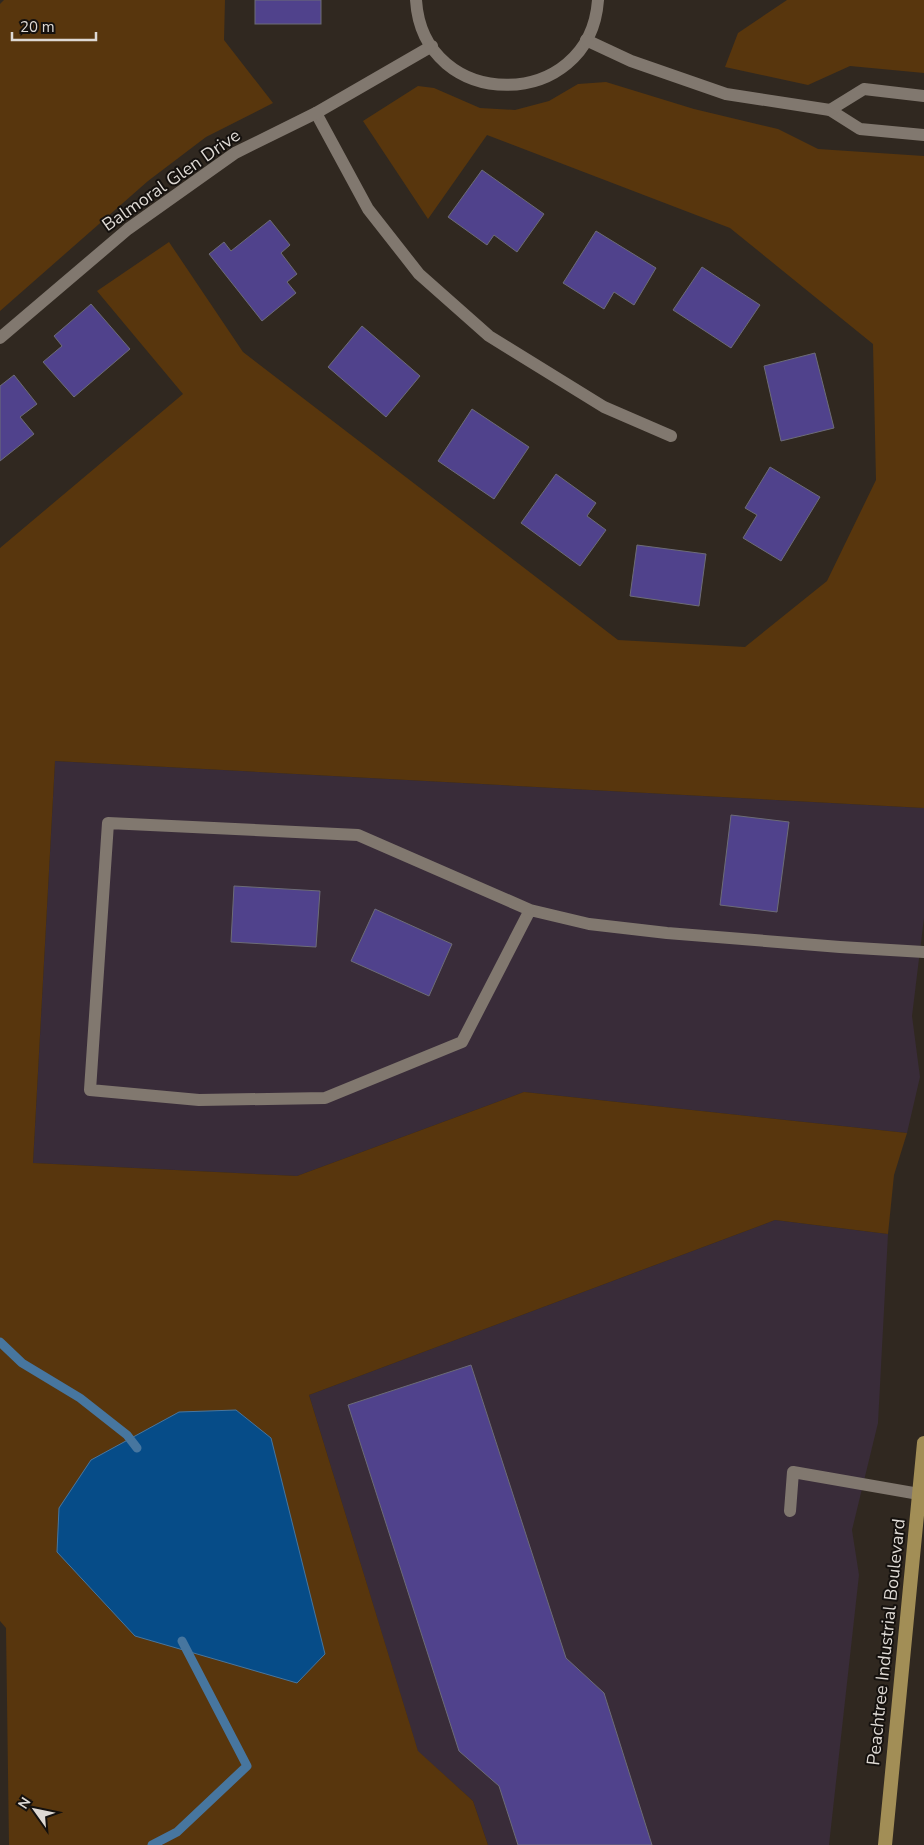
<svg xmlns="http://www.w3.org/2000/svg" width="924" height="1845" viewBox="0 0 924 1845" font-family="'Nunito Sans',sans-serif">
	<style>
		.commercial { fill: #392c39 }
		.green { fill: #58360d; fill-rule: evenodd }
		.water { fill: #064c88; stroke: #47769f }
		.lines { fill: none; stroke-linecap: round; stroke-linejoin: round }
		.stream { stroke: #47769f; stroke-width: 9 }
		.building { fill: #50428c; stroke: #6d6c77 }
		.service { stroke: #81786f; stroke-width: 12 }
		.minor { stroke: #81786f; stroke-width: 12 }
		.trunk { stroke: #a28e56; stroke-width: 14 }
		.labels { text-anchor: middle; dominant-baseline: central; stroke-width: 4; stroke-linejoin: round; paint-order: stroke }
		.street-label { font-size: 18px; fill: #ded9d4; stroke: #15110e }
	</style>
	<rect width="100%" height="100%" fill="#302820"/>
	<g class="commercial">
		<polygon points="55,761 924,808 924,918 912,1016 920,1077 907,1133 524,1092 297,1176 33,1163"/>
		<polygon points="775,1220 888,1234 878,1423 852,1530 859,1575 829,1845 488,1845 473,1801 418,1752 309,1395"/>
	</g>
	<g class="green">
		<polygon points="4,0 225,0 224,40 273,103 206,137 148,181 0,311 0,4"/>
		<polygon points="787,0 924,0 924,73 850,66 808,85 725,67 738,33"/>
		<path d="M606 82 694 109 778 129 818 149 924 156V808L55 761 33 1163 297 1176 524 1092 907 1133 894 1175 888 1234 775 1220 309 1395 418 1751 473 1801 488 1845H9L6 1628 0 1621V548L183 394 97 291 169 242 243 352 618 640 745 647 827 581 876 480 873 344 730 228 487 135 428 219 363 121 418 86 434 88 480 108 515 110 549 101 578 84ZM236 1410 271 1438 325 1654Z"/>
	</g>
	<polygon class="water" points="236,1410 271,1438 325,1654 297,1683 135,1636 57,1552 59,1508 91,1460 179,1412"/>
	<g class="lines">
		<g class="stream">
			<polyline points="0,1342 22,1363 80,1398 127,1435 137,1448"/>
			<polyline points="152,1845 177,1832 247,1766 182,1641"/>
		</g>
	</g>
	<g class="building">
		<rect x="255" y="0" width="66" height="24"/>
		<polygon points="482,170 544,214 517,252 494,235 487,245 448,217"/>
		<polygon points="270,220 290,245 281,253 297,274 287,282 296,293 262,321 209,254 224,242 231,251"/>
		<polygon points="596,231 656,268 634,305 614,292 604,309 563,283"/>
		<polygon points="702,267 760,305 731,348 673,310"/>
		<polygon points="91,304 130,349 74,397 43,362 62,346 54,336"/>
		<polygon points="362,326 420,376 386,417 328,367"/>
		<polygon points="815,353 834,428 781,441 764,366"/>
		<polygon points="14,375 37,404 20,417 34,434 0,461 0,386"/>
		<polygon points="472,409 529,447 494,499 438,461"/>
		<polygon points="770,467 820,497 781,561 743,538 757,515 745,508"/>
		<polygon points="556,474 596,503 587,516 606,530 580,566 521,523"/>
		<polygon points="637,545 706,554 699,606 630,596"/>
		<polygon points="731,815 789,822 777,912 720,905"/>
		<polygon points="234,886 320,891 316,947 231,942"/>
		<polygon points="375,909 452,944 429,996 351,961"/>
		<polygon points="471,1365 566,1658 604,1693 652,1845 518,1845 499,1786 459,1751 348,1405"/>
	</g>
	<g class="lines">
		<g class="service">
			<polyline points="530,910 462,1042 325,1098 199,1100 90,1090 108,823 358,835 530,910 589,924 667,933 840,947 924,952"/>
			<polyline points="790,1511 793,1472 919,1494"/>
		</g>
		<g class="minor">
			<path d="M416 0C423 113 590 113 598 0"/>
			<polyline points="586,40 631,61 726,94 830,110 860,129 924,135"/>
			<polyline points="830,110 864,89 924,96"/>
			<polyline points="316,113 368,209 419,274 489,336 604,407 671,436"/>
			<polyline points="0,338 128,229 235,153 316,113 432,46"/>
		</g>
		<polyline class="trunk" points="885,1845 924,1443"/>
	</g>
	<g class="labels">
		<g class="street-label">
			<text transform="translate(171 180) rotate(-35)">Balmoral Glen Drive</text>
			<text transform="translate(886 1642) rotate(-84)">Peachtree Industrial Boulevard</text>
		</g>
	</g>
	<g transform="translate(35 1810) rotate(303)" stroke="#15110e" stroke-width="4" paint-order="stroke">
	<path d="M0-4L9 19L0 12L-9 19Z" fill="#ded9d4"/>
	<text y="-8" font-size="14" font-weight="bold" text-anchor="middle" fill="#ded9d4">N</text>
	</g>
	<path d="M12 32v8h84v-8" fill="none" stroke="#ded9d4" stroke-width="2.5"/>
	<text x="20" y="32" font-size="15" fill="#ded9d4" stroke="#15110e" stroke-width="4" paint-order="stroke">20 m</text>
</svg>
